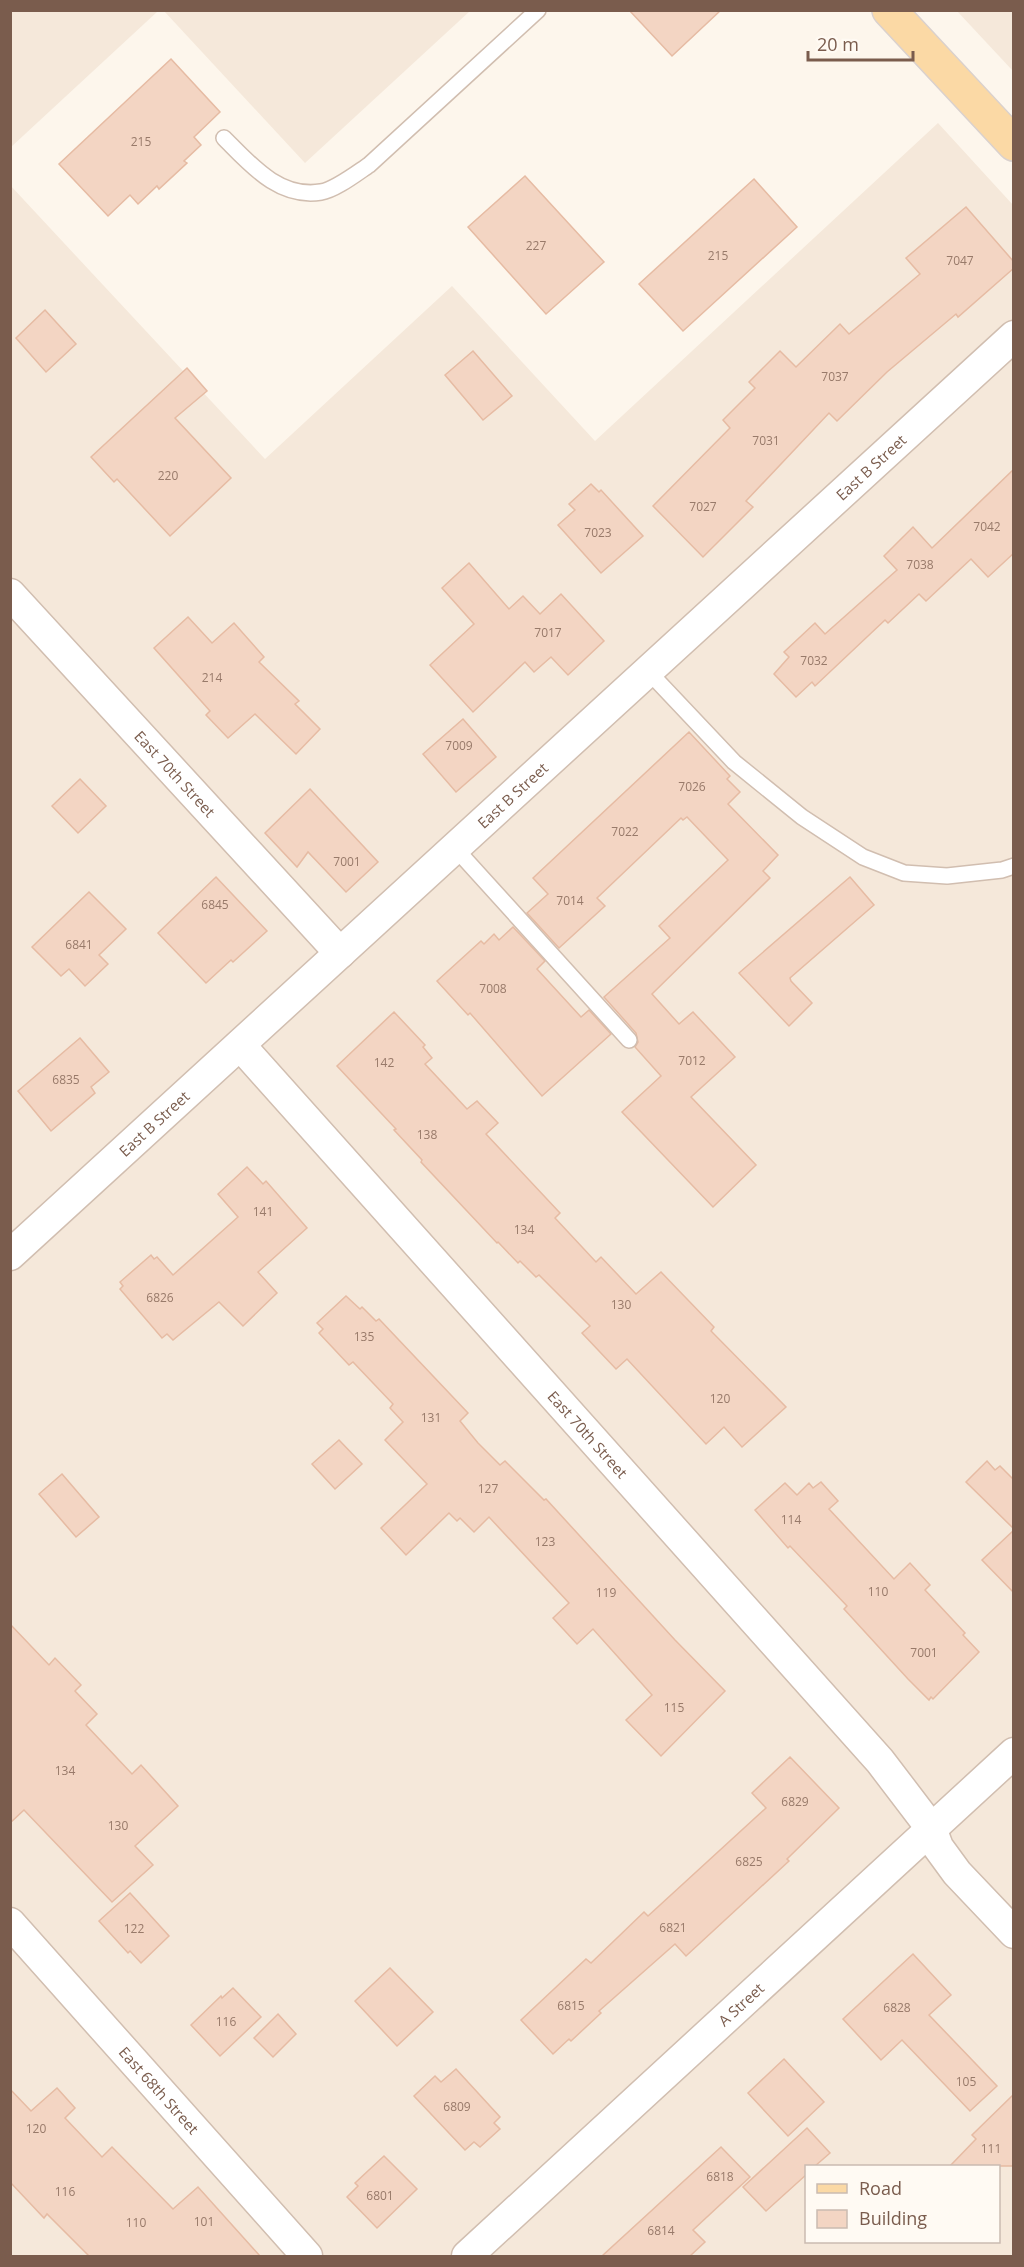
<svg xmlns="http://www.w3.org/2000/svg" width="1024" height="2267" viewBox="0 0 1024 2267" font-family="'Open Sans',sans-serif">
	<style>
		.residential { fill: #f5e8da; fill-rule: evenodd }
		.building { fill: #f3d5c3; stroke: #e6bba3; stroke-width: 1.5 }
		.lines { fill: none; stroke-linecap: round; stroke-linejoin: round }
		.service-casing { stroke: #d1beb0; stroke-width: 18 }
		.minor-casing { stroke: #d1beb0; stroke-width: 33 }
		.primary-casing { stroke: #dad1cd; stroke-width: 36 }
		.service { stroke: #fff; stroke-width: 15 }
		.minor { stroke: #fff; stroke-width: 30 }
		.primary { stroke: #fbd9a5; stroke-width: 33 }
		.labels { text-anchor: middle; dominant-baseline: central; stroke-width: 4.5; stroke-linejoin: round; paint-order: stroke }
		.number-label { font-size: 12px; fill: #987a6a }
		.street-label { font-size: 15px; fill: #7a5c4d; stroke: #fffaf3 }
	</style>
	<rect width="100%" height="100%" fill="#fdf6ec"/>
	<g class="residential">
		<polygon points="11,10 158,10 158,11 11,147"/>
		<polygon points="164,11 470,11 305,163"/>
		<polygon points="957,11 1013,11 1013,71"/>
		<path d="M938 123 1013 205V2256H11L10 185 265 459 452 286 595 441ZM806 2166H998V2242H806Z"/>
	</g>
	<g class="building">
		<polygon points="629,10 721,10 672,56"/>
		<polygon points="171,59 220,112 194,137 201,145 184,161 187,163 159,189 157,186 138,204 130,195 108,216 59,164"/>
		<polygon points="525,176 604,262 546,314 468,227"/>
		<polygon points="754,179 797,227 683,331 639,284"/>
		<polygon points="966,207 1014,262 1014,268 958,317 956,314 887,372 837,421 829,413 746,501 753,507 703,557 653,506 730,428 723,420 755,388 749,382 780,351 796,367 840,324 849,334 920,274 906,258"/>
		<polygon points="45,310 76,344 46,372 16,338"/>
		<polygon points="473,351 512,396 483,420 445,375"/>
		<polygon points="187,368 207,391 175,418 231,478 170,536 117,479 114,482 91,457"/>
		<polygon points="1014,469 1014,553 988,577 971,559 926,601 919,594 888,623 885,620 815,686 812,682 796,697 774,674 789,657 784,652 815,623 825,634 897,570 884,556 913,527 932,548"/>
		<polygon points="591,484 599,492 601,490 643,536 601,573 558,525 575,510 569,504"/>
		<polygon points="469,563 509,609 523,596 540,614 561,594 604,641 568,675 551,657 534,672 525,662 473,712 430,665 474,624 442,588"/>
		<polygon points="188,617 212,643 234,623 264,657 259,662 299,701 295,704 320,729 296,754 255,714 228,738 206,715 210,711 154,648"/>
		<polygon points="463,719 496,757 456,792 423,754"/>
		<polygon points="689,732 730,776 727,779 740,792 728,804 778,855 763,871 770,878 652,994 679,1024 693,1012 735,1057 691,1097 756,1165 713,1207 622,1112 661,1076 635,1047 638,1042 636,1033 604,997 670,938 659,926 728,860 687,817 683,820 681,818 597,898 605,906 559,948 527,913 548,894 533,878"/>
		<polygon points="80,779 106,806 78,833 52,806"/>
		<polygon points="310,789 378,862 346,892 308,852 297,867 265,833"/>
		<polygon points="216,877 267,931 233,962 231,960 206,983 158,933"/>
		<polygon points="850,877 874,905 790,978 791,981 812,1003 789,1026 739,973"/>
		<polygon points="89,892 126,929 99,955 108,964 85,986 69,969 61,976 32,947"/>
		<polygon points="513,927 545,961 537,969 581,1017 589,1010 611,1034 542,1096 470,1013 468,1015 437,981 481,941 484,944 494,934 499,940"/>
		<polygon points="394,1012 425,1045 423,1047 432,1058 425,1064 467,1109 477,1101 498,1123 486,1134 560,1213 555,1218 596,1262 601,1257 636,1294 661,1272 714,1327 711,1331 786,1407 742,1447 724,1427 706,1444 627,1359 616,1369 582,1333 590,1326 539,1275 536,1277 520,1261 518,1263 498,1242 497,1243 421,1162 422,1160 394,1130 396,1129 337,1066"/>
		<polygon points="80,1038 109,1072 91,1087 95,1093 51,1131 18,1091"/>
		<polygon points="247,1167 263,1184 266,1181 307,1228 258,1272 277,1293 243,1326 219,1302 173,1340 167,1334 162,1338 120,1289 123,1286 120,1282 151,1255 154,1259 157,1257 173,1275 238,1217 218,1194"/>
		<polygon points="346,1296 360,1309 362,1307 376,1321 379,1319 468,1413 460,1421 478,1443 500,1465 505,1461 544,1500 546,1499 675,1640 725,1691 661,1756 626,1720 652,1695 593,1629 577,1644 553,1618 569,1603 489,1517 474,1532 460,1518 457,1521 449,1513 406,1555 381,1528 427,1484 385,1440 403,1422 390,1408 393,1404 353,1362 349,1365 319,1333 323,1329 317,1323"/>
		<polygon points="339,1440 362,1464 335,1489 312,1464"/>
		<polygon points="987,1461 995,1470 1000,1466 1014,1480 1014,1529 966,1482"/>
		<polygon points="62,1474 99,1517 76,1537 39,1494"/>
		<polygon points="821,1482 838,1501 829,1509 894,1579 910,1563 930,1585 925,1590 965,1633 963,1635 979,1652 933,1699 931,1697 929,1700 908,1679 844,1609 847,1606 790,1546 788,1548 755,1510 785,1483 797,1495 809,1483 813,1488"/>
		<polygon points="1014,1530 1014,1593 982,1560"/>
		<polygon points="10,1624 49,1665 55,1658 81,1685 75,1691 97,1714 86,1725 132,1774 141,1765 178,1806 135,1846 153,1865 112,1902 24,1810 10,1823"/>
		<polygon points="790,1757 839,1808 787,1859 789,1861 686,1956 675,1944 599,2011 601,2013 571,2041 569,2039 553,2054 521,2020 586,1959 591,1963 644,1912 648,1916 766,1808 752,1793"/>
		<polygon points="130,1893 169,1936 141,1963 130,1951 128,1953 99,1921"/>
		<polygon points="913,1954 951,1995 929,2015 997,2086 970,2111 902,2040 881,2060 843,2019"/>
		<polygon points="390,1968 433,2012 397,2046 355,2001"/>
		<polygon points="233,1988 261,2017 220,2056 191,2025 221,1996 222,1998"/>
		<polygon points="278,2014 296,2034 273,2057 254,2038"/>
		<polygon points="784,2059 824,2102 788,2136 748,2093"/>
		<polygon points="456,2069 500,2117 494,2123 500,2129 480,2147 474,2142 465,2150 414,2096 435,2076 441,2082"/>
		<polygon points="57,2088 75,2108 65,2118 102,2157 112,2147 173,2209 198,2187 260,2256 89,2256 47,2214 44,2218 10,2182 10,2089 31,2111"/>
		<polygon points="1014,2094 1014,2166 950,2166 976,2139 972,2135"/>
		<polygon points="807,2128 830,2153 815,2166 807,2166 807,2174 766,2211 743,2187"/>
		<polygon points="721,2147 750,2177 693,2230 705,2242 690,2256 602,2256"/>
		<polygon points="384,2156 417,2189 377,2228 347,2197 358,2186 355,2183"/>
	</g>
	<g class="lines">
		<g class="service-casing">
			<g id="service">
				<path d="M224 138C250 164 279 199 321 192 335 190 357 173 369 165L538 10"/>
				<polyline points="648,671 734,762 802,817 863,857 904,873 947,876 1002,870 1014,866"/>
				<polyline points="455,848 629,1040"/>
			</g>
		</g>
		<g class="minor-casing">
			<g id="minor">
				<path id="s1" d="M10 594 340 953"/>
				<path id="s2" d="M240 1045 880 1761 931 1828 938 1847 957 1873 1014 1933"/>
				<path id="s3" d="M10 1255 1014 336"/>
				<path id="s4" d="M10 1923 307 2256"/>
				<path id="s5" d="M467 2256 1014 1753"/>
			</g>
		</g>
		<g class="primary-casing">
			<polyline id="primary" points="889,10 1014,144"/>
		</g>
		<use href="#service" class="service"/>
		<use href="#minor" class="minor"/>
		<use href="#primary" class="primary"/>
	</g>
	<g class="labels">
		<g class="number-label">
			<text x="141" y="141">215</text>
			<text x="536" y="245">227</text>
			<text x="718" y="255">215</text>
			<text x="960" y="260">7047</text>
			<text x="835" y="376">7037</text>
			<text x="766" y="440">7031</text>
			<text x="168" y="475">220</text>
			<text x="703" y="506">7027</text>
			<text x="987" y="526">7042</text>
			<text x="598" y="532">7023</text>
			<text x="920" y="564">7038</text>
			<text x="548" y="632">7017</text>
			<text x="814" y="660">7032</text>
			<text x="212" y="677">214</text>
			<text x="459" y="745">7009</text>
			<text x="692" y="786">7026</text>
			<text x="625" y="831">7022</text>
			<text x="347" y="861">7001</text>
			<text x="570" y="900">7014</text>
			<text x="215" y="904">6845</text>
			<text x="79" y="944">6841</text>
			<text x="493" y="988">7008</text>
			<text x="692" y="1060">7012</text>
			<text x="384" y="1062">142</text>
			<text x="66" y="1079">6835</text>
			<text x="427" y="1134">138</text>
			<text x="263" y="1211">141</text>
			<text x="524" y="1229">134</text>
			<text x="160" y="1297">6826</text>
			<text x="621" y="1304">130</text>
			<text x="364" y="1336">135</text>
			<text x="720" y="1398">120</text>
			<text x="431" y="1417">131</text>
			<text x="488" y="1488">127</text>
			<text x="791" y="1519">114</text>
			<text x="545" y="1541">123</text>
			<text x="878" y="1591">110</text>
			<text x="606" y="1592">119</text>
			<text x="924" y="1652">7001</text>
			<text x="674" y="1707">115</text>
			<text x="65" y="1770">134</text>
			<text x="795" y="1801">6829</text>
			<text x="118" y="1825">130</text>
			<text x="749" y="1861">6825</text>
			<text x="673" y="1927">6821</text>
			<text x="134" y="1928">122</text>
			<text x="571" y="2005">6815</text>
			<text x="897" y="2007">6828</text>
			<text x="226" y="2021">116</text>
			<text x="966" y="2081">105</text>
			<text x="457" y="2106">6809</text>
			<text x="36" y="2128">120</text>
			<text x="991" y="2148">111</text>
			<text x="720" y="2176">6818</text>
			<text x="65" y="2191">116</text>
			<text x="380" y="2195">6801</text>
			<text x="204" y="2221">101</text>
			<text x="136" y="2222">110</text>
			<text x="661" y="2230">6814</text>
		</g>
		<g class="street-label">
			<text stroke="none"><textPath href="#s3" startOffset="1167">East B Street</textPath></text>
			<text stroke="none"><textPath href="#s1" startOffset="244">East 70th Street</textPath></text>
			<text stroke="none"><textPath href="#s3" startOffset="681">East B Street</textPath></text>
			<text stroke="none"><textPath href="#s3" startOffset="195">East B Street</textPath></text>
			<text stroke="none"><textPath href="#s2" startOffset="522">East 70th Street</textPath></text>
			<text stroke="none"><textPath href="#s5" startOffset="372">A Street</textPath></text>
			<text stroke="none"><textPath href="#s4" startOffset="224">East 68th Street</textPath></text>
		</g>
	</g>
	<rect width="1024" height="2267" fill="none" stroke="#7a5c4d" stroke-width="24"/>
	<rect x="805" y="2165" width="195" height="78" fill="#fffaf3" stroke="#cabbb1" stroke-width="1.5"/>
	<rect x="817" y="2184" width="30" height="9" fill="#fbd9a5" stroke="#cabbb1" stroke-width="1.5"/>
	<text x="859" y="2195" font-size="18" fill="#7a5c4d">Road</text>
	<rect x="817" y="2210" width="30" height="18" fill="#f3d5c3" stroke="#cabbb1" stroke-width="1.5"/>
	<text x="859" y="2225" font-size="18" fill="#7a5c4d">Building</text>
	<path d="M808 51v9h105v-9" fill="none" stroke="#7a5c4d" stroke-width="3"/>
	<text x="817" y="51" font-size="18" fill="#7a5c4d" stroke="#fffaf3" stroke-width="4.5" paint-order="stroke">20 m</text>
</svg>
